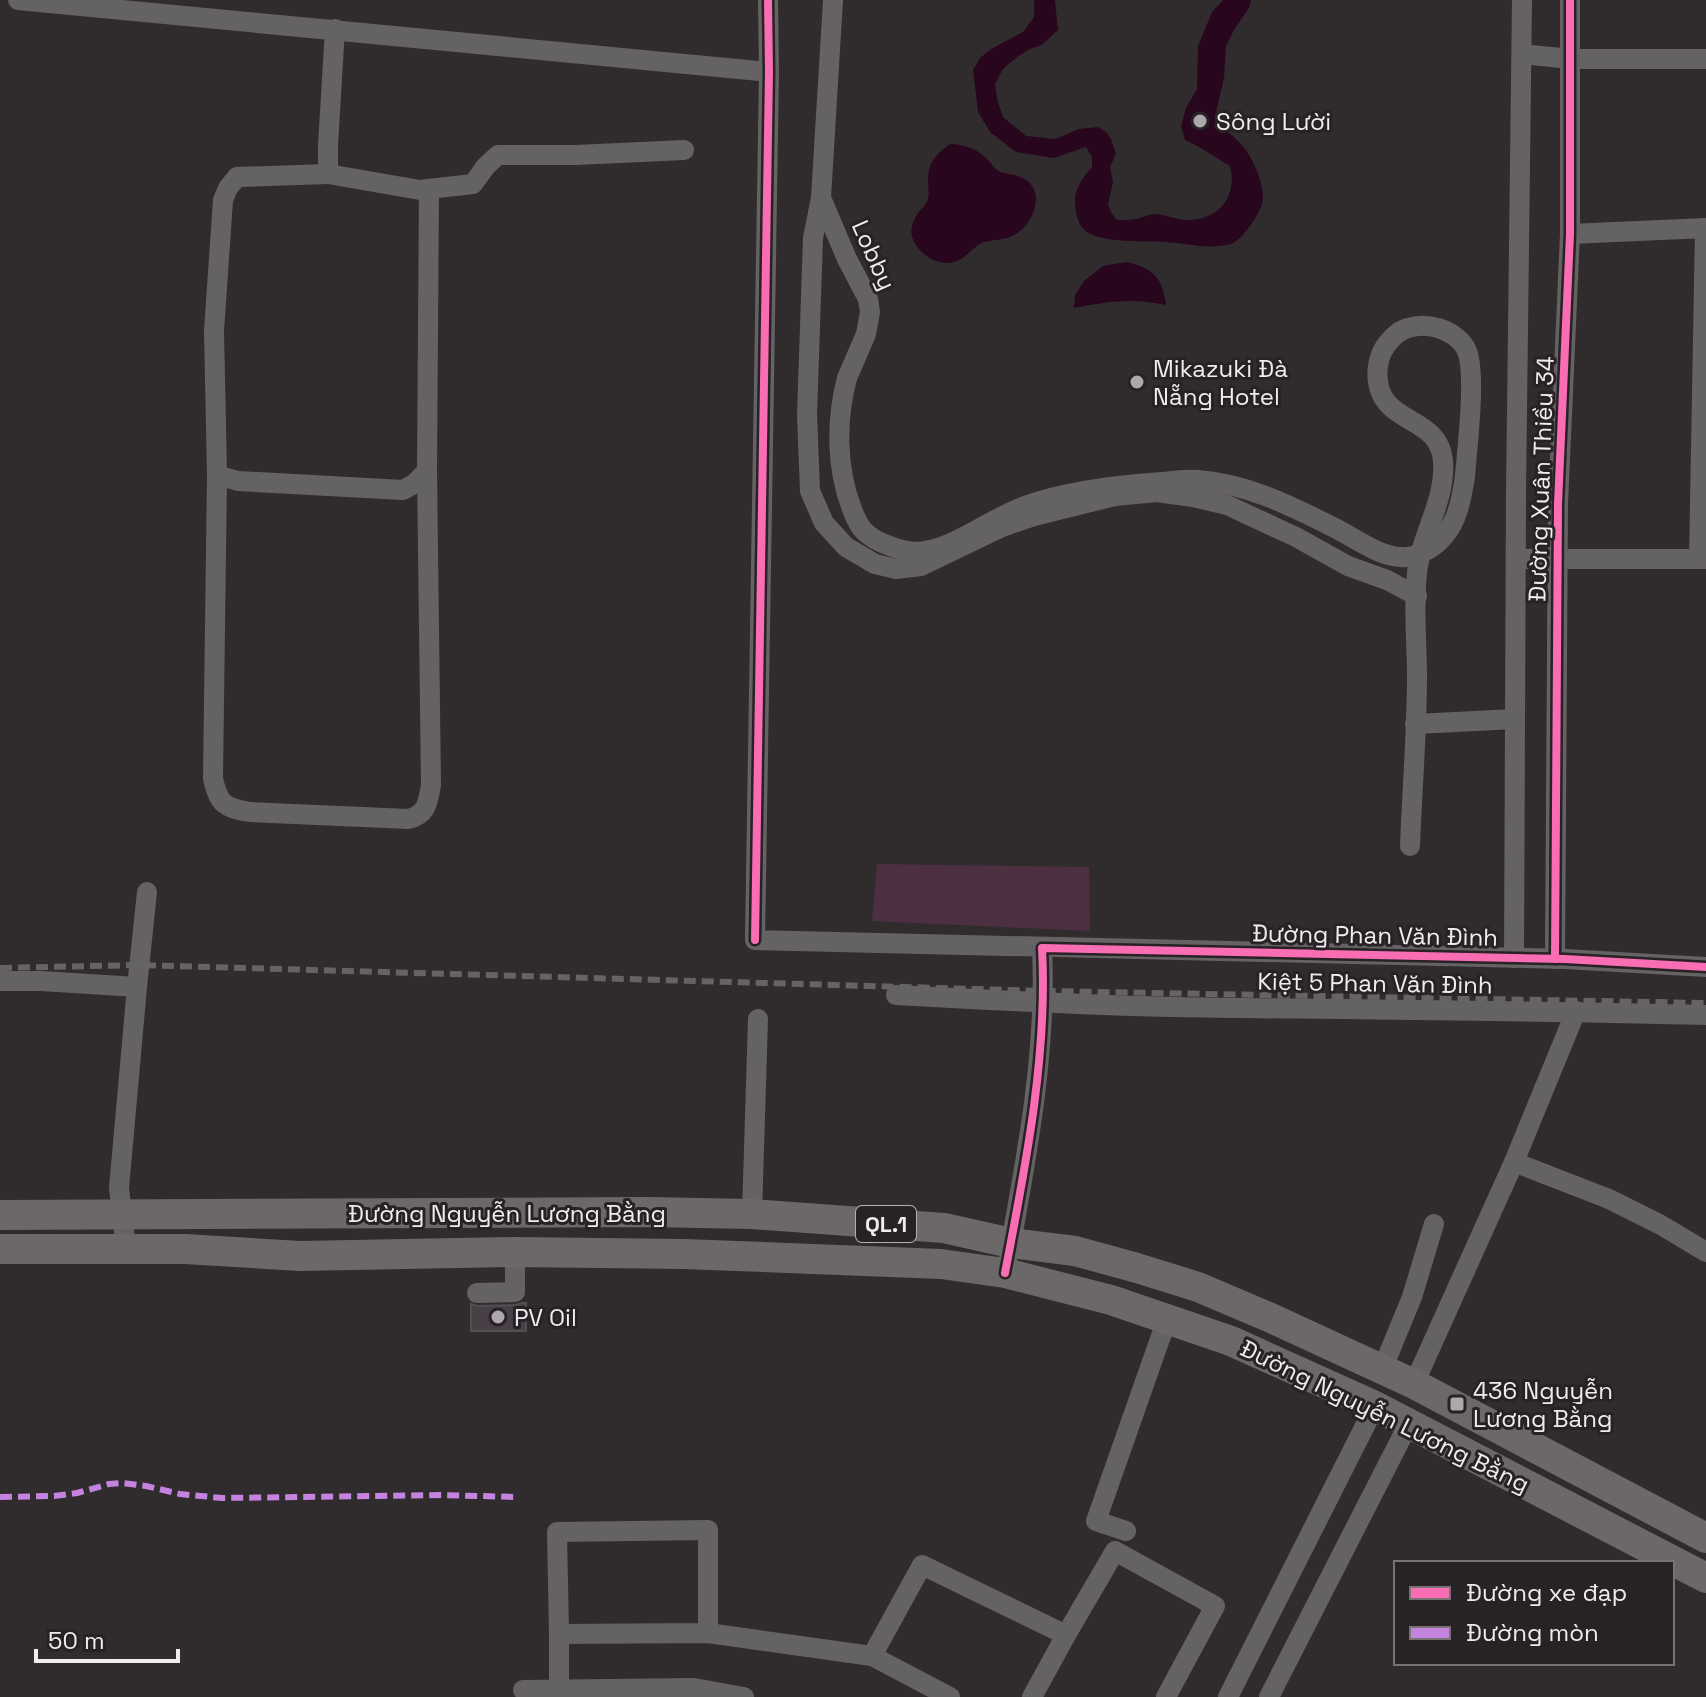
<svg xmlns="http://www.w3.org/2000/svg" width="1706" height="1697" viewBox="0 0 1706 1697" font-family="'Space Grotesk',sans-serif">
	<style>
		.green { fill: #4d2f42 }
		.water { fill: #28061e }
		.building { fill: #493f46; stroke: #524f51; stroke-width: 2 }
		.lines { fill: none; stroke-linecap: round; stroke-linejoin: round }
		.minor { stroke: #656264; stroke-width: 20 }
		.highway { stroke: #6c686a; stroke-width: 30 }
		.rail { stroke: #656364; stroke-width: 6; stroke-dasharray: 12 6; stroke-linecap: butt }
		.minor-bridge { stroke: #656264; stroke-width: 20 }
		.quiet { stroke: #c483df; stroke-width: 6; stroke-dasharray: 12 6; stroke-linecap: butt }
		.cycleway-casing { stroke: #282125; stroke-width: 13 }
		.cycleway { stroke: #f96db3; stroke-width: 8 }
		.poi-dot { fill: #ada8ab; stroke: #282125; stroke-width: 3 }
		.labels { text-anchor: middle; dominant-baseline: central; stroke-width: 6; stroke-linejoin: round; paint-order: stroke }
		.shield { fill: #282125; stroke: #b4aeb2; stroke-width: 2 }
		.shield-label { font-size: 22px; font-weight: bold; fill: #f0ebee }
		.poi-label { font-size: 24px; fill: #f0ebee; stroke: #282125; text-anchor: start }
		.street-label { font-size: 24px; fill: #f0ebee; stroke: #282125 }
	</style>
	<rect width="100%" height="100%" fill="#302c2e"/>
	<polygon class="green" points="877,864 1089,867 1090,931 872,921"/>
	<g class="water">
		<path d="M1034 0H1055L1058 30 1042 45 1030 49 1017 57 1003 69 995 84 998 103 1003 117 1026 136 1036 137 1055 139 1079 129 1098 127 1106 132 1111 139 1116 154 1110 167 1113 182 1108 204 1111 212 1117 220C1123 220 1130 220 1136 219 1142 218 1148 214 1155 214 1165 214 1175 220 1186 220 1218 221 1238 197 1230 166L1199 147 1185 140 1181 126 1186 108 1197 89 1198 46 1212 12 1223 0H1251L1249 8 1234 30 1226 46 1224 78 1215 117C1221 129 1231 133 1240 143 1252 155 1263 181 1263 198 1263 210 1244 238 1233 243 1212 251 1187 243 1166 242 1147 241 1103 243 1087 232 1080 227 1077 219 1076 211 1072 193 1080 180 1092 167V157L1086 147 1054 158 1016 152 990 132 978 112 973 70 980 58 991 49 1023 32 1034 17Z"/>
		<path d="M950 144C964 144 978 149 988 160 992 164 994 169 1001 172 1006 174 1013 174 1018 176 1049 186 1035 226 1012 236 1002 241 991 239 982 243 973 247 967 257 957 261 942 267 924 258 916 245 908 233 911 223 919 212 922 208 925 206 927 202 930 194 928 186 928 178 928 163 938 152 950 144Z"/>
		<path d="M1126 262C1152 267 1163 278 1166 305 1129 298 1111 301 1074 308L1075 295 1084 281 1103 266Z"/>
	</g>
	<polygon class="building" points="522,1303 526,1303 526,1331 471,1331 471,1304 477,1306 515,1305"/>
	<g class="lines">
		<g class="minor">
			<polyline points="18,0 769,72"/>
			<polyline points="768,0 769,72 755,940 1565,959 1706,967"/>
			<polyline points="833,0 821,198 813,238 807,415 810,491 824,523 846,547 875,564 896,569 921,566 1002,527 1034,516 1115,496 1157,492 1193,497 1227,505 1296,537 1348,566 1387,580 1417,596"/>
			<polyline points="335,29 328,145 328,174 420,190 473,184 486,166 498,155 576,155 684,150"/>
			<polyline points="1522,54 1571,59 1706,59"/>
			<polyline points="328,174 237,177 228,188 223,200 214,331 217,475 238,481 403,490 414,484 427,471 429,189"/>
			<polyline points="821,198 847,259 868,299 870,312 866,334 847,378"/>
			<polyline points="1570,234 1706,228"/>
			<path d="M217 475 213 778C218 804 225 808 250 812L408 819C427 815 428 802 431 785L427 471"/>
			<polyline points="1516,559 1706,559"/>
			<polyline points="1699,559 1705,228"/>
			<polyline points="1415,724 1515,719"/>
			<path d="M1410 846C1412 790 1417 733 1417 676 1417 642 1413 607 1417 573 1421 534 1446 501 1443 461 1440 418 1388 424 1379 387 1376 375 1377 364 1382 352 1387 342 1397 331 1408 328 1418 325 1428 325 1438 328 1449 331 1461 339 1466 349 1477 370 1467 449 1465 476"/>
			<polyline points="1514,958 1516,493 1522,0"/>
			<polyline points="1555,959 1558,504 1570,234 1570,0"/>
			<polyline points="0,981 41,981 137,987 119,1188 126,1249"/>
			<polyline points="137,987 147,892"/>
			<path d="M896 995C988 1000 1081 1005 1174 1007 1351 1010 1529 1010 1706 1015"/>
			<polyline points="1514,1162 1609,1199 1661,1225 1706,1252"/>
			<polyline points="752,1214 758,1019"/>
			<path d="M1009 1254C1027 1155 1047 1049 1042 948"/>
			<polyline points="477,1293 515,1292 515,1252"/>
			<polyline points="1382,1370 1412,1297 1434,1224"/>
			<polyline points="1414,1384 1514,1162 1576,1011"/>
			<polyline points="1126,1531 1096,1521 1167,1319"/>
			<polyline points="708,1633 559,1634 557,1532 708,1530 708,1633 872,1656 950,1697"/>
			<polyline points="559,1634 559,1690"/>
			<polyline points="872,1656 922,1565 1066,1635 1115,1551 1215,1606 1166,1697"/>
			<polyline points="523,1690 694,1688 744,1697"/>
			<polyline points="1032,1697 1066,1635"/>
			<polyline points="1228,1697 1375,1406"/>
			<polyline points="1269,1697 1409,1423"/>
		</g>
		<g class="highway">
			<polyline points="0,1215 647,1212 752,1214 944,1228 1011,1243 1075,1251 1137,1268 1198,1287 1271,1318 1414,1384 1706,1538"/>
			<polyline points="0,1249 185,1249 300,1256 515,1252 684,1254 941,1264 1005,1273 1111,1300 1231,1341 1375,1406 1706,1578"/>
		</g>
		<polyline class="rail" points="0,968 139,965 1044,991 1706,1003"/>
		<path class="minor-bridge" d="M847 378C836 420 836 468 852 509 855 517 858 525 864 531 870 537 881 543 890 546 900 550 914 553 925 551 958 546 993 517 1025 506 1066 491 1118 485 1162 482 1174 481 1187 479 1198 480 1248 484 1291 506 1335 528 1353 537 1380 557 1401 557 1412 558 1419 554 1429 549 1455 533 1461 505 1465 476"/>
		<polyline class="quiet" points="0,1497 54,1496 77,1493 109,1484 123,1483 146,1486 180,1494 222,1498 442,1495 516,1497"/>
		<g class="cycleway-casing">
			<g id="cycleway">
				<polyline points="755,940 769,72 768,0"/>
				<polyline points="1555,959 1558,504 1570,234 1570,0"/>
				<path d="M1005 1273C1025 1169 1048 1055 1042 948L1565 959 1706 967"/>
			</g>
		</g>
		<use href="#cycleway" class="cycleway"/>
	</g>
	<g class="poi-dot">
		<circle cx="1200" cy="121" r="8"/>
		<circle cx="1137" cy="382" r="8"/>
		<circle cx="498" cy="1317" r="8"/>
		<rect x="1449" y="1396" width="16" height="16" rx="4"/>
	</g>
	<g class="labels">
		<rect class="shield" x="856" y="1206" width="60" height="36" rx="6"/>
		<g class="shield-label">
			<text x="886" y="1224">QL.1</text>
		</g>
		<g class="poi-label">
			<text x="1216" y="121">Sông Lười</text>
			<text x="1153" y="368">Mikazuki Đà<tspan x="1153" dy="28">Nẵng Hotel</tspan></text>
			<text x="514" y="1317">PV Oil</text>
			<text x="1473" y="1390">436 Nguyễn<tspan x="1473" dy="28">Lương Bằng</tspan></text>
		</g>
		<g class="street-label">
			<text transform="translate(874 255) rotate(66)">Lobby</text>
			<text transform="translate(1541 479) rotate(-88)">Đường Xuân Thiều 34</text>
			<text transform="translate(1375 935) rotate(1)">Đường Phan Văn Đình</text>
			<text transform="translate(1375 983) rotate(1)">Kiệt 5 Phan Văn Đình</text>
			<text x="507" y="1213">Đường Nguyễn Lương Bằng</text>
			<text transform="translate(1385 1416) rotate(26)">Đường Nguyễn Lương Bằng</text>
		</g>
	</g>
	<rect x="1394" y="1561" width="280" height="104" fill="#282125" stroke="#787275" stroke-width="2"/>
	<rect x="1410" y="1587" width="40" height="12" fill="#f96db3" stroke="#787275" stroke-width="2"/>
	<text x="1466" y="1601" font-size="24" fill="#f0ebee">Đường xe đạp</text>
	<rect x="1410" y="1627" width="40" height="12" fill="#c483df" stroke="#787275" stroke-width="2"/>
	<text x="1466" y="1641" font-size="24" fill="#f0ebee">Đường mòn</text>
	<path d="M36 1649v12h142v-12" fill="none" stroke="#f0ebee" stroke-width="4"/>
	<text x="48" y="1649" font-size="24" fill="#f0ebee" stroke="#282125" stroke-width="6" paint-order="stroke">50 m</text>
</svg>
